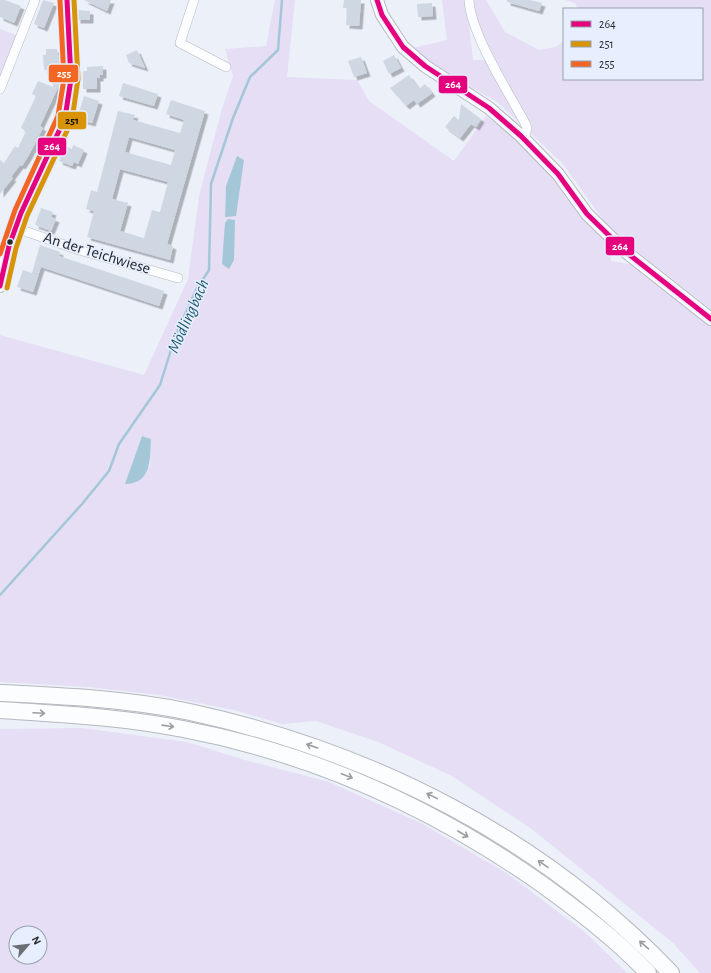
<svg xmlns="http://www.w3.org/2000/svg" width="711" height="973" viewBox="0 0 711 973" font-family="'Alegreya Sans',sans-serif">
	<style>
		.green { fill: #e5def5; fill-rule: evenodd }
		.water { fill: #a4c7d8 }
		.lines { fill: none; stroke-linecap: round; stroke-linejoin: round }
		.stream { stroke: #a4c7d8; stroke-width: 2.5 }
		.building { fill: #cfd8e2; fill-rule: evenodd; filter: url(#shadow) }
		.street-casing { stroke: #b5b8bf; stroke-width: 10 }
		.secondary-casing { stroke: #b5b8bf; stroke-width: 14 }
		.highway-casing { stroke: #b5b8bf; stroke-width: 18 }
		.street { stroke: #fcfdfe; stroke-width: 9 }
		.secondary { stroke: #fcfdfe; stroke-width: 12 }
		.highway { stroke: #fcfdfe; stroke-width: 16 }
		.bus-1-casing { stroke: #e7eefe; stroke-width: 8 }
		.bus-2-casing { stroke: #e7eefe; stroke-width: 8 }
		.bus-3-casing { stroke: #e7eefe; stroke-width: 8 }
		.bus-1 { stroke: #e5007d; stroke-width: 5 }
		.bus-2 { stroke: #d89307; stroke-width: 5 }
		.bus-3 { stroke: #f26522; stroke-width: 5 }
		.oneway { stroke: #9c9da0 }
		.bus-dot { fill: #26282e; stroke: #e7eefe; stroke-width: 1.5 }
		.labels { text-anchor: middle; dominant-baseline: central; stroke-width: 3; stroke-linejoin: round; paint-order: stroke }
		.street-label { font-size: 16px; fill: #26282e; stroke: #e7eefe }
		.water-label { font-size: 17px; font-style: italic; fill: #1b586f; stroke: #e7eefe }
		.line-badge { stroke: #e7eefe; stroke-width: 1.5 }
		.badge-label { font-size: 11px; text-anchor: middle; font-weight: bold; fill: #fff }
		.pale-badge-label { font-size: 11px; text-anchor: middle; font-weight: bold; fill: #111 }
	</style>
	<defs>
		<filter id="shadow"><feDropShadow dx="3.5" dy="3.5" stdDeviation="0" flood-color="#0004"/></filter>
	</defs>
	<rect width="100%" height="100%" fill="#ecf0f9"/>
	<g class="green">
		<path d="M275 0H295L287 77 357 80 369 101 454 161 486 116 523 144 549 170 609 245 611 261 635 265 711 326V973H700L673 943 533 830 452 776 378 742 316 721 282 724 234 710 159 695 89 687 0 682V335L144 375 188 279 199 196 221 112 233 76 225 49 266 46ZM237 157 244 160 225 217 226 186ZM142 436 151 439 150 466 126 484Z"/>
		<polygon points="442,0 466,0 473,60 493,60 476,20 474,0 486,0 505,32 539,50 556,47 564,41 564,79 702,79 702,9 578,9 575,3 564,0 711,0 711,309 611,231 563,164 496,101 439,70 413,48 447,40"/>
		<polygon points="0,29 16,35 0,85"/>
		<path d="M82 728 187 742 245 760 329 782 421 823 508 874 586 933 627 973H0V729ZM16 933H40V957H16Z"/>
	</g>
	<g class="water">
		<polygon points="237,156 244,160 236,216 225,217 226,186"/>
		<polygon points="228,219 235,220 234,260 229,269 222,264 225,223"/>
		<path d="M142 436 151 439C150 458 152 484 125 484Z"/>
	</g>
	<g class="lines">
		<polyline class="stream" points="0,595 82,504 109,471 119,444 160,385 175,337 196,290 209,270 211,184 233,118 250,77 278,50 282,0"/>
	</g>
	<g class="building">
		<polygon points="0,0 5,0 21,6 14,23 0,17"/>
		<polygon points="43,0 54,3 44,28 34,24"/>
		<polygon points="84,0 111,0 107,11"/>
		<polygon points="344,0 361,0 359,26 346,25 347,8 343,8"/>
		<polygon points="507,0 530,0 542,3 539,11 507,2"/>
		<polygon points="432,3 433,16 418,17 417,4"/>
		<polygon points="77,10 90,11 90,20 77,20"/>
		<polygon points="46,49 57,49 62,79 40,126 43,128 29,155 22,166 20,165 11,177 13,178 0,194 0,160 4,163 15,146 18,148 26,131 21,128 36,96 32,94 38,81 53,87 52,69 44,70 43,55 46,55"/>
		<polygon points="137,50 145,68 129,63 126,55"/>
		<polygon points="394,55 401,68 389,74 383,61"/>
		<polygon points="361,57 367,73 354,77 348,61"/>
		<polygon points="103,66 103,75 100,75 100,78 97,78 97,89 83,89 83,71 87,71 87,67"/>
		<polygon points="409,75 419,89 425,84 432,93 417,104 414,100 406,106 390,88"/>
		<polygon points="123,83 158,94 154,106 119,96"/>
		<polygon points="84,96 99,101 92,123 77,119"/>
		<path d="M171 100 205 111 167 244 173 246 170 260 87 237 94 211 86 209 91 190 97 192 118 111 135 115 133 120 180 133 184 120 166 114ZM129 137 175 150 171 165 125 152ZM120 169 168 182 160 212 152 210 144 238 120 231 128 203 112 199Z"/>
		<polygon points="461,104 481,119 476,127 471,124 460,138 445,127 454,116 459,120"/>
		<polygon points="73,145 84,150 78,164 74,162 72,166 59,161 65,146 72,149"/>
		<polygon points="41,208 53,212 51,217 56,219 51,231 35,225"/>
		<polygon points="40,245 60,252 59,256 164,291 159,306 41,267 33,292 17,287 23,270 32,273"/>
	</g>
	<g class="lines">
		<g class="street-casing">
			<g id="street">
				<polyline points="194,0 180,43 226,67"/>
				<path d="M469 0C471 35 508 91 525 123L527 128 524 139"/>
				<polyline points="0,89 35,0"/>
				<polyline points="16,228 79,250 178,278"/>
			</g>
		</g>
		<g class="secondary-casing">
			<g id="secondary">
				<polyline points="377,0 382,15 403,47 425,66 489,108 521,136 558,174 587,214 626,252 711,319"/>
				<polyline points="0,286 9,246 21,213 65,118 71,79 67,0"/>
			</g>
		</g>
		<g class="highway-casing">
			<g id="highway">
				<path d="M0 693C63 696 128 699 190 712 373 752 541 837 671 973"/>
				<path d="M0 710C61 714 122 717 183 729 315 754 434 808 543 885 580 912 617 940 648 973"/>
			</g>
		</g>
		<use href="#street" class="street"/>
		<use href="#secondary" class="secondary"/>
		<use href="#highway" class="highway"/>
		<g class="bus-1-casing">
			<g id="bus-1">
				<polyline points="377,0 382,15 403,47 425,66 489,108 521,136 558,174 587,214 626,252 711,319"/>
				<polyline points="0,286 9,246 21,213 65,118 71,79 67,0"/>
			</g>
		</g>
		<g class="bus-2-casing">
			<polyline id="bus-2" points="7,288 16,248 27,216 72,120 78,79 74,0"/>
		</g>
		<g class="bus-3-casing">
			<polyline id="bus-3" points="0,254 15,210 58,116 64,79 60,0"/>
		</g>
		<use href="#bus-1" class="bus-1"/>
		<use href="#bus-2" class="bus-2"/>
		<use href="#bus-3" class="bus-3"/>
	</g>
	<defs><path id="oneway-shaft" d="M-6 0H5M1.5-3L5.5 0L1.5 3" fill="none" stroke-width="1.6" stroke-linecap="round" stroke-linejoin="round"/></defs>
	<g class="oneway">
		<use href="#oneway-shaft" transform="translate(39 713) rotate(3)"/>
		<use href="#oneway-shaft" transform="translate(168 726) rotate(8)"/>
		<use href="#oneway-shaft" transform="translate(312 746) rotate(-161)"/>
		<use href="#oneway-shaft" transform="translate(347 776) rotate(21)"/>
		<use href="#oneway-shaft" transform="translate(432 796) rotate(-154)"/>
		<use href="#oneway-shaft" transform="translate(463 834) rotate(30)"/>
		<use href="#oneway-shaft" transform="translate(543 864) rotate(-145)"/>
		<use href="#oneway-shaft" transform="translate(644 945) rotate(-139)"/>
	</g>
	<circle class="bus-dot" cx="10" cy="242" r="3.5"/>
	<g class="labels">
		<g class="street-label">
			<text transform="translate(97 253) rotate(17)">An der Teichwiese</text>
		</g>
		<g class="water-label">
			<text transform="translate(188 316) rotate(-66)">Mödlingbach</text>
		</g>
	</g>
	<g class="line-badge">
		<rect x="48" y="64" width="31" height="19" rx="4" fill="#f26522"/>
		<rect x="438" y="75" width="30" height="19" rx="4" fill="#e5007d"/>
		<rect x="57" y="111" width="30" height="19" rx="4" fill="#d89307"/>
		<rect x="37" y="137" width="30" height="19" rx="4" fill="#e5007d"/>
		<rect x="605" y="236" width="30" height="20" rx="4" fill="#e5007d"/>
	</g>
	<g class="badge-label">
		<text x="64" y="77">255</text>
		<text x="453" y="88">264</text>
		<text x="52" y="150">264</text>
		<text x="620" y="250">264</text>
	</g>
	<g class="pale-badge-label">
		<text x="72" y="124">251</text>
	</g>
	<rect x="563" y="8" width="140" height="72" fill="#e7eefe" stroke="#9a9fab"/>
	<rect x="571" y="21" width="20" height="6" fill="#e5007d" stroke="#9a9fab"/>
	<text x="599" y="28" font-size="12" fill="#26282e">264</text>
	<rect x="571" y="41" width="20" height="6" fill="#d89307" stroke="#9a9fab"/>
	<text x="599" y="48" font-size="12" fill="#26282e">251</text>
	<rect x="571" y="61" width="20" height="6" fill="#f26522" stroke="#9a9fab"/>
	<text x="599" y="68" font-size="12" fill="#26282e">255</text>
	<g transform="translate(28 945) rotate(62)"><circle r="19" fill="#e7eefe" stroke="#9a9fab"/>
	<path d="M0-3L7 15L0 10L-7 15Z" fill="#6b6e75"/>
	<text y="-6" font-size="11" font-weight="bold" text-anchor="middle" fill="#26282e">N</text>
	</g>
</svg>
